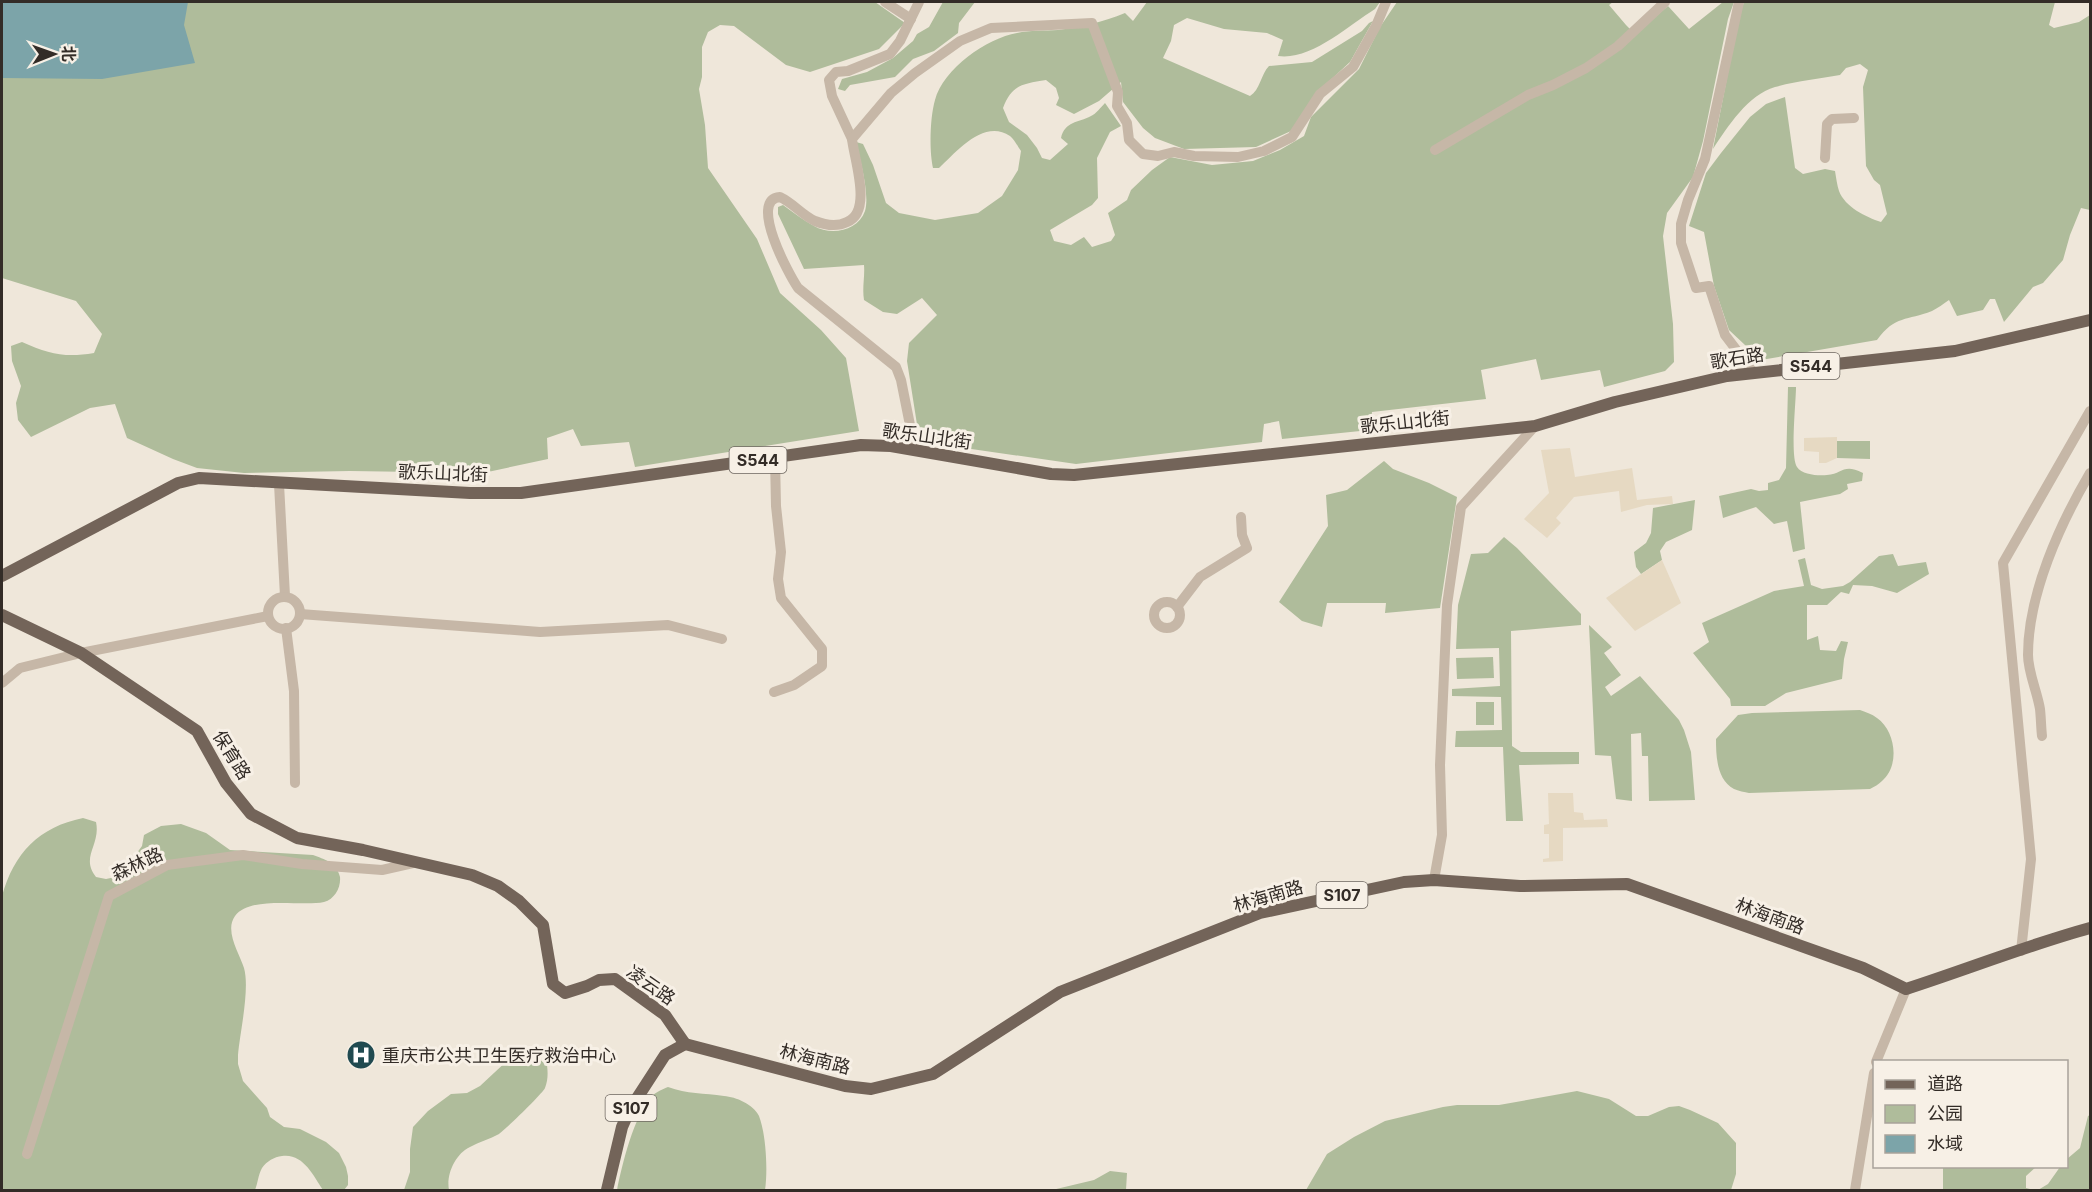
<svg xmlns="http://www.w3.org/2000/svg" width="2092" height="1192" viewBox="0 0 2092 1192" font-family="Inter,'Noto Sans SC',sans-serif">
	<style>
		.green { fill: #afbc9b }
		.plaza { fill: #e6d9c2 }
		.water { fill: #7ca4a9 }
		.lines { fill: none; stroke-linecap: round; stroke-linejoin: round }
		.minor { stroke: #c6b7a7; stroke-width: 10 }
		.major { stroke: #736459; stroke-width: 12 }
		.labels { text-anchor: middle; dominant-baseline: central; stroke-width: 6; stroke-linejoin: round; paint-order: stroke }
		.shield { fill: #f7f0e6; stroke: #6e6760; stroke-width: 1.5 }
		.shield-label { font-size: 16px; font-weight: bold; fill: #332c27 }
		.street-label { font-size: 18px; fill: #332c27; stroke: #f7f0e6 }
		.poi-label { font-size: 18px; fill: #332c27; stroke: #f7f0e6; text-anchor: start }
	</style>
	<rect width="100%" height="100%" fill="#efe7da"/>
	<g class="green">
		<path d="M2 2H875L905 23 879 49 810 72 786 65 734 26 720 25 708 32 702 47V77L699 89 705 125 708 168 757 239 780 293 821 330 846 358 859 431 635 467 629 442 581 446 573 429 547 438 548 459 483 473 350 471 244 473 197 468 173 459 127 438 115 404 90 408 31 437 18 420 16 403 21 386 12 361 11 346 22 342C49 354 65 358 94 353L102 334 76 301 2 278Z"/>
		<polygon points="943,2 975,2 959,23 958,33 934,51 913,59 895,77 850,85 845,91 838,89 842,79 867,72 893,58 913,41 917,34 929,27"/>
		<path d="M1147 2H1380L1375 9C1348 26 1310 61 1278 56L1283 40 1267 33 1224 29 1187 18 1174 25 1171 41 1163 58 1250 96C1260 90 1261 74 1269 66L1312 62 1362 31 1369 23 1373 21 1350 62 1324 86 1291 131 1256 147 1184 149 1155 138 1143 128 1123 102 1121 82 1099 101 1074 114 1056 105 1059 98 1056 88 1046 80C1023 84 1012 84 1003 108L1009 122 1027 135 1037 148 1042 158 1050 160 1068 144 1061 138C1065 121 1078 123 1091 116 1096 114 1101 107 1105 103L1121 126 1110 132 1097 158 1098 198 1092 205 1050 230 1054 241 1071 245 1084 237 1092 247 1111 241 1115 235 1108 213 1127 200 1131 190 1152 170 1170 157 1212 165 1253 161 1280 150 1304 136 1311 117 1359 69 1380 27 1397 2H1613L1609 5 1626 25 1635 34 1668 6 1689 29 1723 2H1734L1728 19 1703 141 1693 177 1667 213 1663 236 1673 324 1674 362 1665 371 1604 387 1600 370 1541 380 1536 359 1481 370 1486 399 1372 412 1370 430 1282 439 1279 421 1264 424 1262 442 1076 464 923 442 919 437 907 361 909 343 937 315 922 298 897 314 883 312 864 300C862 288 865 277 864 265L804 269 778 214V207L783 205C793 212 803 220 814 226 831 236 858 231 865 211 870 195 860 159 856 142L863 144 873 165 886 203 899 213 935 220 978 213 1002 196 1018 170 1021 151C1018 147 1014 139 1010 136 984 118 956 152 939 168H933C929 151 930 117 935 100 943 69 987 38 1017 33 1030 30 1045 31 1058 30 1082 27 1103 22 1125 13L1133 21Z"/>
		<path d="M1744 2H2055L2049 25 2054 28 2079 22 2090 15V210L2081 208 2070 235 2063 260 2043 283 2033 287 2004 322 1995 299H1990L1983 310 1957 316 1949 300C1943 304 1938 308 1932 311 1907 321 1895 315 1877 340L1761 360 1729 330 1714 286 1704 232 1689 226 1706 173 1721 153 1750 117 1766 104 1785 97 1795 168 1803 174 1825 169 1835 171C1836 177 1837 185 1839 191 1845 207 1866 217 1881 222L1887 214 1880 185 1874 180 1866 166 1863 87 1868 70 1860 64 1846 68 1840 75C1819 79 1796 81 1775 87 1748 95 1728 126 1713 149L1739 17Z"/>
		<path d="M1788 387H1796C1796 402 1790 457 1797 467 1802 475 1819 476 1827 475 1843 474 1843 463 1863 473L1862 481 1847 484 1848 489 1840 494 1800 502 1805 549 1793 552 1787 521 1774 524 1756 507 1723 518 1719 496 1751 489 1759 491 1768 490V483L1779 480 1786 468Z"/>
		<polygon points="1837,441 1870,441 1870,459 1837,458"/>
		<polygon points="1384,461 1393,469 1429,483 1457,497 1440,608 1385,613 1386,603 1327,603 1322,627 1302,621 1279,602 1328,526 1326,495 1347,490"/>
		<polygon points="1695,500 1692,530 1666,542 1660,551 1662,560 1641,574 1636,567 1634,552 1646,543 1651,533 1653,508"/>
		<polygon points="1504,537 1517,548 1581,614 1581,625 1511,631 1512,746 1521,752 1579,752 1579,764 1519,765 1523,821 1506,821 1503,747 1455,747 1456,731 1502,730 1501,697 1452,696 1452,689 1500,686 1499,648 1456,649 1458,605 1471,554 1488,553"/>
		<polygon points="1893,554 1898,566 1926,562 1929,574 1897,593 1872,586 1853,585 1849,594 1841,592 1827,605 1807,605 1807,640 1818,636 1820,650 1836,651 1841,641 1848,642 1844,659 1842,679 1786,693 1765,706 1731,706 1730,699 1693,653 1709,642 1702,623 1774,591 1804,586 1798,560 1805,558 1811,585 1822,589 1843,586 1850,582 1879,556"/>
		<polygon points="1589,625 1612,647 1604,653 1621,675 1605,687 1611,696 1640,676 1679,720 1684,730 1691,752 1695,800 1649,801 1648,756 1642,756 1641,733 1631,734 1632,801 1616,799 1611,756 1595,755"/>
		<polygon points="1493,657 1494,678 1457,679 1456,658"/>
		<rect x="1476" y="702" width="18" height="23"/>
		<path d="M1860 710C1865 712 1872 714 1877 718 1896 731 1900 766 1882 781 1879 784 1874 787 1870 789L1749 793C1745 792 1738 791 1734 789 1717 780 1716 757 1716 739L1738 715 1752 713Z"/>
		<path d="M83 818 96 822C101 845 80 857 96 877L106 879 120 876 142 846 144 835 161 826 181 824 206 833 230 850 313 855C324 859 337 863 340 877 341 887 335 899 324 902 302 907 251 895 235 916 224 931 240 954 244 968 250 989 240 1032 238 1055V1064L243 1081 267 1108 270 1117 284 1127 300 1129 326 1142 339 1153 346 1167 348 1176V1185L344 1190H323C313 1175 303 1153 282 1156 274 1157 267 1161 262 1168 258 1175 258 1183 255 1190H2V896C14 853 39 827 83 818Z"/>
		<path d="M535 1056 547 1065C548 1073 548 1080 545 1088 543 1093 506 1129 499 1134 490 1139 479 1142 470 1147 455 1154 446 1175 449 1190H404L410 1172V1149L413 1127 428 1111 451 1094 467 1093 480 1086 509 1059Z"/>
		<path d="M668 1087C687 1094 704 1093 724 1096 736 1097 753 1104 759 1116 766 1134 768 1171 765 1190H617C622 1165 634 1115 652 1096 656 1092 663 1089 668 1087Z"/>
		<polygon points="1577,1091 1609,1099 1636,1116 1648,1116 1669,1107 1679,1106 1690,1110 1718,1123 1736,1143 1736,1174 1731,1190 1306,1190 1327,1154 1354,1137 1385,1121 1443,1107 1457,1105 1499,1105"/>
		<polygon points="2090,1115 2090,1190 2038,1190 2048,1184 2060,1167 2066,1166 2067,1159 2080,1148 2088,1116"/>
		<polygon points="1943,1167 2036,1167 2026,1176 2026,1188 2034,1190 1943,1190"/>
		<polygon points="1110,1171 1127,1173 1126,1190 1052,1190 1094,1180"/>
	</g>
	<g class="plaza">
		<polygon points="1837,437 1837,458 1826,463 1819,463 1819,452 1804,451 1804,438"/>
		<polygon points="1570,448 1575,477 1632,468 1637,500 1672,496 1673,504 1647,505 1621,512 1619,491 1574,497 1556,518 1561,523 1547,538 1524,519 1549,493 1541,450"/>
		<polygon points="1662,560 1681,603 1635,631 1606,598"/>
		<polygon points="1548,793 1573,793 1574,812 1583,813 1584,820 1607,819 1608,827 1563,828 1563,861 1543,862 1543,859 1549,858 1549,834 1544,834 1544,825 1549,824"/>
	</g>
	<polygon class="water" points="2,2 188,2 184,25 195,63 102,79 2,78"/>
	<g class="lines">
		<g class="minor">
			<polyline points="885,2 911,19"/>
			<polyline points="1739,2 1705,159 1688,200 1681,224 1681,243 1696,288 1709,286 1725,335 1754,373"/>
			<polyline points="852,139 832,96 829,80 836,72 848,71 890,54 900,41 919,2"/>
			<polyline points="1435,150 1528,95 1553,85 1586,68 1618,46 1665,2"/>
			<polyline points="1825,158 1827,124 1832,119 1854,118"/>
			<path d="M915 450 901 380 896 367 798 288C789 275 748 199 780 197 793 203 802 215 815 221 825 225 837 227 847 222 873 212 854 159 852 139L891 93 915 73 960 41 991 28 1092 23 1118 92 1117 106 1127 123 1129 140 1143 154 1158 156 1174 152 1194 156 1238 157 1264 151 1292 137 1320 94 1353 67 1376 26 1386 2"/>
			<polyline points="279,484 285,596"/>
			<circle cx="284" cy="613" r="16"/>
			<circle cx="1167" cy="615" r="13"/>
			<polyline points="1177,607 1200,577 1247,548 1242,535 1241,517"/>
			<polyline points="300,614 540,632 668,625 722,639"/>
			<polyline points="286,628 294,691 295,783"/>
			<polyline points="2,683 20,668 81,653 268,616"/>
			<polyline points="774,692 794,685 822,666 822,649 781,598 778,579 781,552 776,506 775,458"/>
			<path d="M2042 736C2041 727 2041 718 2040 709 2037 691 2028 672 2028 655 2028 594 2060 524 2090 473"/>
			<polyline points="1434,880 1442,835 1440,765 1447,605 1461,507 1535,426"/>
			<polyline points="2021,951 2031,859 2003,563 2090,411"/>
			<polyline points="1876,1062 1906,989"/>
			<polyline points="27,1154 109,896 167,865 243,855 302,864 382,870 413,863"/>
			<polyline points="1855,1190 1874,1073"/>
		</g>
		<g class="major">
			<polyline points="2,576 178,483 199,478 470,493 521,493 861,445 891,446 1051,474 1074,475 1535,426 1615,402 1727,376 1955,351 2090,320"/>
			<polyline points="2,615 81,653 197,731 226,783 251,814 297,838 363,850 472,875 498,886 519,901 543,925 553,984 565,993 587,986 599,980 615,979 665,1015 685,1044"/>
			<path d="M685 1044 845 1086 871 1089 933 1074 1060 992 1260 913 1404 882 1434 880 1520 886 1627 884 1863 968 1906 989C1968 969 2028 945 2090 928"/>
			<polyline points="607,1190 622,1127 630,1109 665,1055 685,1044"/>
		</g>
	</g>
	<defs>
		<g id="hospital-disc" transform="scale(1.5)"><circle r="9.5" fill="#204a50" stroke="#f7f0e6"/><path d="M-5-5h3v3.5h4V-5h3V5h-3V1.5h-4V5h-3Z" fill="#fff"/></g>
	</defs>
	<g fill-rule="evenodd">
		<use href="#hospital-disc" x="361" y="1055"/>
	</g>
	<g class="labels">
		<g class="shield">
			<rect x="1782.5" y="353" width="57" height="26" rx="4.5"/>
			<rect x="729.5" y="447" width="57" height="26" rx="4.5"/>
			<rect x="1316.5" y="882" width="51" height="26" rx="4.5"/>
			<rect x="605.5" y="1095" width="51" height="26" rx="4.5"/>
		</g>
		<g class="shield-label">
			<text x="1811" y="366">S544</text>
			<text x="758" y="460">S544</text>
			<text x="1342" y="895">S107</text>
			<text x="631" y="1108">S107</text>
		</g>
		<g class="street-label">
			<text transform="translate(1737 358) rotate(-9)">歌石路</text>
			<text transform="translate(1405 422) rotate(-6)">歌乐山北街</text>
			<text transform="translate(927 436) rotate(8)">歌乐山北街</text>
			<text transform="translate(443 473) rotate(2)">歌乐山北街</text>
			<text transform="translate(232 755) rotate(58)">保育路</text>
			<text transform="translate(137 864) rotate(-25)">森林路</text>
			<text transform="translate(1268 896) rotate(-16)">林海南路</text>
			<text transform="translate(1770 916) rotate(20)">林海南路</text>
			<text transform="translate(651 985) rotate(35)">凌云路</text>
			<text transform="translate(815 1059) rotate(14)">林海南路</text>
		</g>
		<g class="poi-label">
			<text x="382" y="1055">重庆市公共卫生医疗救治中心</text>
		</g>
	</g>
	<rect width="2092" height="1192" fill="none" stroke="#332c27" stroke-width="6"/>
	<rect x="1873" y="1060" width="195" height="108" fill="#f7f0e6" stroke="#a9a29a" stroke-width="1.5"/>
	<rect x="1885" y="1080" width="30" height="9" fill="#736459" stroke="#a9a29a" stroke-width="1.5"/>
	<text x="1927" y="1090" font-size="18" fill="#332c27">道路</text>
	<rect x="1885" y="1105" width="30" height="18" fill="#afbc9b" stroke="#a9a29a" stroke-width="1.5"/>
	<text x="1927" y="1120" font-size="18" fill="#332c27">公园</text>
	<rect x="1885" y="1135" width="30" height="18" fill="#7ca4a9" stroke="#a9a29a" stroke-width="1.5"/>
	<text x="1927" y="1150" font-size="18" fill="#332c27">水域</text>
	<g transform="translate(54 54) rotate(89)" stroke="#f7f0e6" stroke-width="4.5" paint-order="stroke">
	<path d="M0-4.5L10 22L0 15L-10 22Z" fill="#332c27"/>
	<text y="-9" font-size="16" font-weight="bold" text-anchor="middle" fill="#332c27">北</text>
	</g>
</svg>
